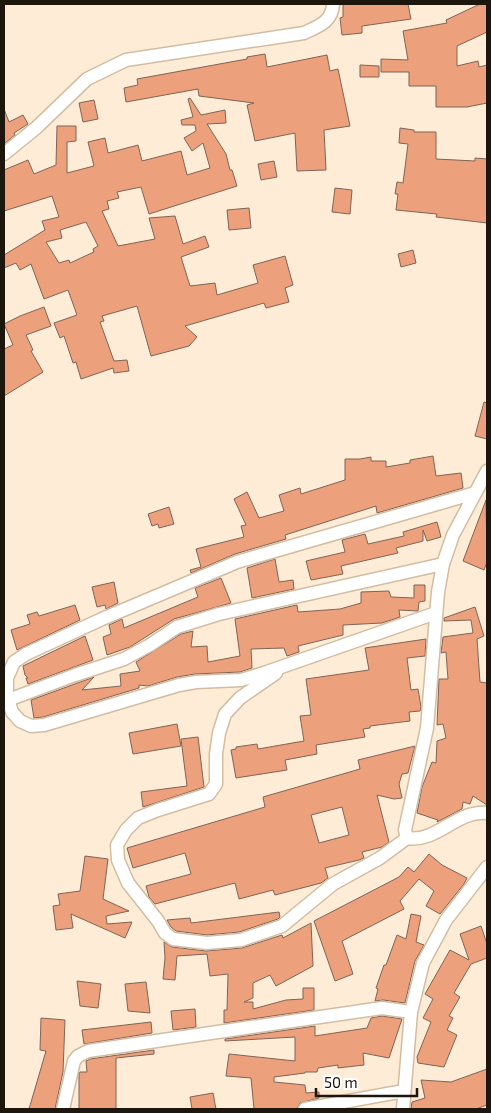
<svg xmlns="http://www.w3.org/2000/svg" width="491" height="1113" viewBox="0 0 491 1113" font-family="'Exo 2',sans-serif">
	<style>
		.building { fill: #eca17c; stroke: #816355; fill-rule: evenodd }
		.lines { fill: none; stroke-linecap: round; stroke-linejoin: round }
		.minor-casing { stroke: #d3bda2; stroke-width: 15 }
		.minor { stroke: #fff; stroke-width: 12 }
	</style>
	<rect width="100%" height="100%" fill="#feecd6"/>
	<g class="building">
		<polygon points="343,4 408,4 411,19 362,26 362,33 342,35 340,18 343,17"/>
		<polygon points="480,4 487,4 487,32 457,46 457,66 478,61 479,67 487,65 487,103 467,107 436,107 436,86 409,86 409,72 381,72 381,59 408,60 403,31 447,23 446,20"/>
		<polygon points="265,54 267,67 327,55 330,71 338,69 350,126 324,130 326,170 297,171 295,133 255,141 247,105 254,103 199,96 198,89 126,102 124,88 138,85 137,79 247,59 247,57"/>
		<polygon points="360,65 379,66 379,77 360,77"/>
		<path d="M190 98 201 115 225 110 226 123 207 124 226 154 230 170H232L237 186 149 214 141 187 117 192 119 198 107 201 109 209 102 211 118 246 155 239 149 218 175 216 183 244 205 236 209 247 181 257 190 286 215 283 217 295 258 283 253 265 285 256 293 285 285 288 289 302 266 308 264 303 185 326 197 337 189 346 151 356 137 306 102 316 104 321 100 322 114 361 127 360 129 371 114 373 113 368 81 379 76 362 73 363 64 336 60 338 54 323 77 315 68 290 44 299 31 264 20 270 16 263 4 268V255L45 230 42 221 59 217 52 196 4 211V170L28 160 34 174 56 165 57 126H76V141L67 142V173L94 166 88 142 105 138 108 153 138 145 142 161 181 151 187 175 210 168 203 143 192 151 184 138 196 131 195 125H182L181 120 193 117 188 99ZM86 222 98 246 93 249 94 252 70 263 69 260 59 263 46 242 62 238 60 230Z"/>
		<polygon points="94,100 98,119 83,122 79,103"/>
		<polygon points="4,109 9,122 23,115 28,124 14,133 15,135 4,144"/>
		<polygon points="400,128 414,130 414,132 436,132 436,159 475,161 475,158 487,159 487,223 436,217 437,214 396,210 398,194 395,194 397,182 403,183 408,144 399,143"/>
		<polygon points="274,161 277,177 261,180 258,164"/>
		<polygon points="335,188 352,190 350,214 332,212"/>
		<polygon points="249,208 251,228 229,230 227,210"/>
		<polygon points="413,250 416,263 401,267 398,254"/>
		<polygon points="44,307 51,326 26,335 33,350 31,351 43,372 4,396 4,349 13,345 4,324 20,316"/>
		<polygon points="484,402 487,403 487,439 475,436"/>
		<polygon points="433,456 436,476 461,473 463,488 377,513 376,506 285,535 286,539 235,554 191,573 190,570 201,567 196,549 244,537 241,526 246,525 234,499 247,492 259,518 284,511 279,495 300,488 301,494 345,480 345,459 360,459 371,457 371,461 386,461 386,467 410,463 410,460"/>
		<polygon points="486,500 487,562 484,570 463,561"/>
		<polygon points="169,507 174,524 159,528 158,524 152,526 148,514"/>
		<polygon points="437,522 441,537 427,541 423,530 423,541 396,548 398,553 341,566 343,574 311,580 306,561 345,552 342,540 365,534 368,544 404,536 403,532"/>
		<polygon points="275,559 279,582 293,580 294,589 252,598 247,568"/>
		<polygon points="221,578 231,603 174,619 130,647 107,655 103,637 111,634 109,625 122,619 124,628 198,597 195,588"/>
		<polygon points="114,582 118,603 106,609 105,605 97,607 92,587"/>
		<polygon points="414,585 425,585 425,601 419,602 418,611 399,610 400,617 382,623 343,625 343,635 298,646 299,652 287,656 284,648 251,649 252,668 240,672 195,674 177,677 148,686 139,685 139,688 43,717 34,718 31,700 94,677 82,690 121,686 120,674 140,671 136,662 181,634 193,631 191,647 207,646 208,662 240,656 235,619 297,605 298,612 340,609 361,603 361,592 389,591 391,597 414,598"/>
		<polygon points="75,605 80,620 17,650 11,630 30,624 27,615 37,612 39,616"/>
		<polygon points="475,607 484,636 477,639 480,682 487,683 487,805 473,796 470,804 463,802 462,809 437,822 438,820 417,813 422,787 432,762 436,763 437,741 446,738 443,724 437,725 439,679 448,679 446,652 441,653 443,637 473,633 471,620 444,621 444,618"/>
		<polygon points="85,636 93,660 28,684 26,678 28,678 25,675 23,666"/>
		<polygon points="426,639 425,656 407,658 411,690 418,689 421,707 420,711 409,712 410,721 370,726 370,728 363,729 365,737 316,745 317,754 285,760 287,770 236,778 231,750 236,749 236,747 257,744 258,749 304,741 300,716 311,715 306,679 369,670 365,648"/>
		<polygon points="177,724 181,746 133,754 129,733"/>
		<polygon points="198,737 204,787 143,807 141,792 187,786 181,739"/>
		<path d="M415 746 408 773 402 774 399 784 402 798 394 799 377 795 389 842 382 847 362 852 364 858 359 860 325 868 328 878 321 883 275 895 273 890 239 899 235 883 155 904 149 897 146 886 191 874 185 853 133 868 127 848 265 807 263 797 360 769 358 760ZM342 807 349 835 319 843 311 815Z"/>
		<polygon points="429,854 442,865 467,878 464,884 440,914 426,906 434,891 419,879 400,901 404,909 342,941 353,974 335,981 314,921 399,877 408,867 414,872"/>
		<polygon points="85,856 108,859 103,899 129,911 106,916 107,924 132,922 125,938 71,914 73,928 56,930 53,906 60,905 58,894 80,891"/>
		<polygon points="279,912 280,917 278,919 239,932 207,935 176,931 171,927 167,920 190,918 191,923"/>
		<polygon points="411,914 421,916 416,942 424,945 415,961 405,1003 383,1000 375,1001 378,989 376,988 384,965 386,965 397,935 406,939"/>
		<polygon points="311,923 313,966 276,986 270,975 253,983 253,998 244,1002 253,1002 253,1009 286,1000 303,999 303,988 314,988 314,1010 224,1023 224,1010 227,1010 228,974 210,976 207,954 177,956 175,980 163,979 165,958 164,942 172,947 206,951 242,948 282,935 283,938"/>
		<polygon points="481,926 487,944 487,958 471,964 454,993 460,997 449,1016 453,1018 447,1030 457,1035 444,1067 418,1063 417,1057 431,1022 423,1018 433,999 425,994 450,950 469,960 460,934"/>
		<polygon points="77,981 101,984 98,1008 80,1006"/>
		<polygon points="146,982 150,1013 128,1011 125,984"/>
		<polygon points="195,1009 196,1027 173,1030 171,1011"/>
		<polygon points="382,1016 402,1019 389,1058 363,1053 364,1065 338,1068 338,1065 318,1068 317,1072 305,1072 305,1073 274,1077 274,1082 305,1085 306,1093 319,1092 319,1098 300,1103 297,1109 254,1109 251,1078 226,1076 229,1054 295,1061 295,1037 225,1041 225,1039 315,1026 315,1036 367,1028 371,1018"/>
		<polygon points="41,1018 65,1020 63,1072 55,1109 29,1109 46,1051 40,1050"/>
		<polygon points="151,1022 152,1033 84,1044 82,1030"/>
		<polygon points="154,1050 154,1054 116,1058 116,1109 79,1109 79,1074 80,1072 87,1072 86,1061 90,1059"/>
		<polygon points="487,1069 487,1105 476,1109 411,1109 412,1102 425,1098 421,1080 451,1082"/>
		<polygon points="213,1093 216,1109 192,1109 190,1097"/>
	</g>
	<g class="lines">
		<g class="minor-casing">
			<g id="minor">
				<path d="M4 154 36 128 87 79 126 60 304 33C319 26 332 22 333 4"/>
				<path d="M487 471 453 535 443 564 438 592 427 728 405 830 407 838C437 843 458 809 487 813"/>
				<polyline points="436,613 264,673 241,680 196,682 179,685 44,725 31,726 20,721 12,712 7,695 7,678 14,662 26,654 102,619 237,562 475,493"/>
				<polyline points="276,673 240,698 225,714 219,733 216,754 216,784 209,794 158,810 138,818 126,830 117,845 118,860 128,883 158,921 165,933 173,939 207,943 241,940 282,926 333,884 380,858 407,838"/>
				<polyline points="8,700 75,675 124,659 150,645 177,627 219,614 443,564"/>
				<polyline points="63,1109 74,1061 78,1056 88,1051 382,1008 411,1012"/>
				<polyline points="305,1109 404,1091"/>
				<polyline points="403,1109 411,1012 423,963 446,920 487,867"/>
			</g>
		</g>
		<use href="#minor" class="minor"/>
	</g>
	<rect width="491" height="1113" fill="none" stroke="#1d160c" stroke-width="10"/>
	<path d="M316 1088v8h101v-8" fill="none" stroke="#1d160c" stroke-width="2.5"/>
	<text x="324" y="1088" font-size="15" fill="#1d160c" stroke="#ffffff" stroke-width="4" paint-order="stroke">50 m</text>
</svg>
